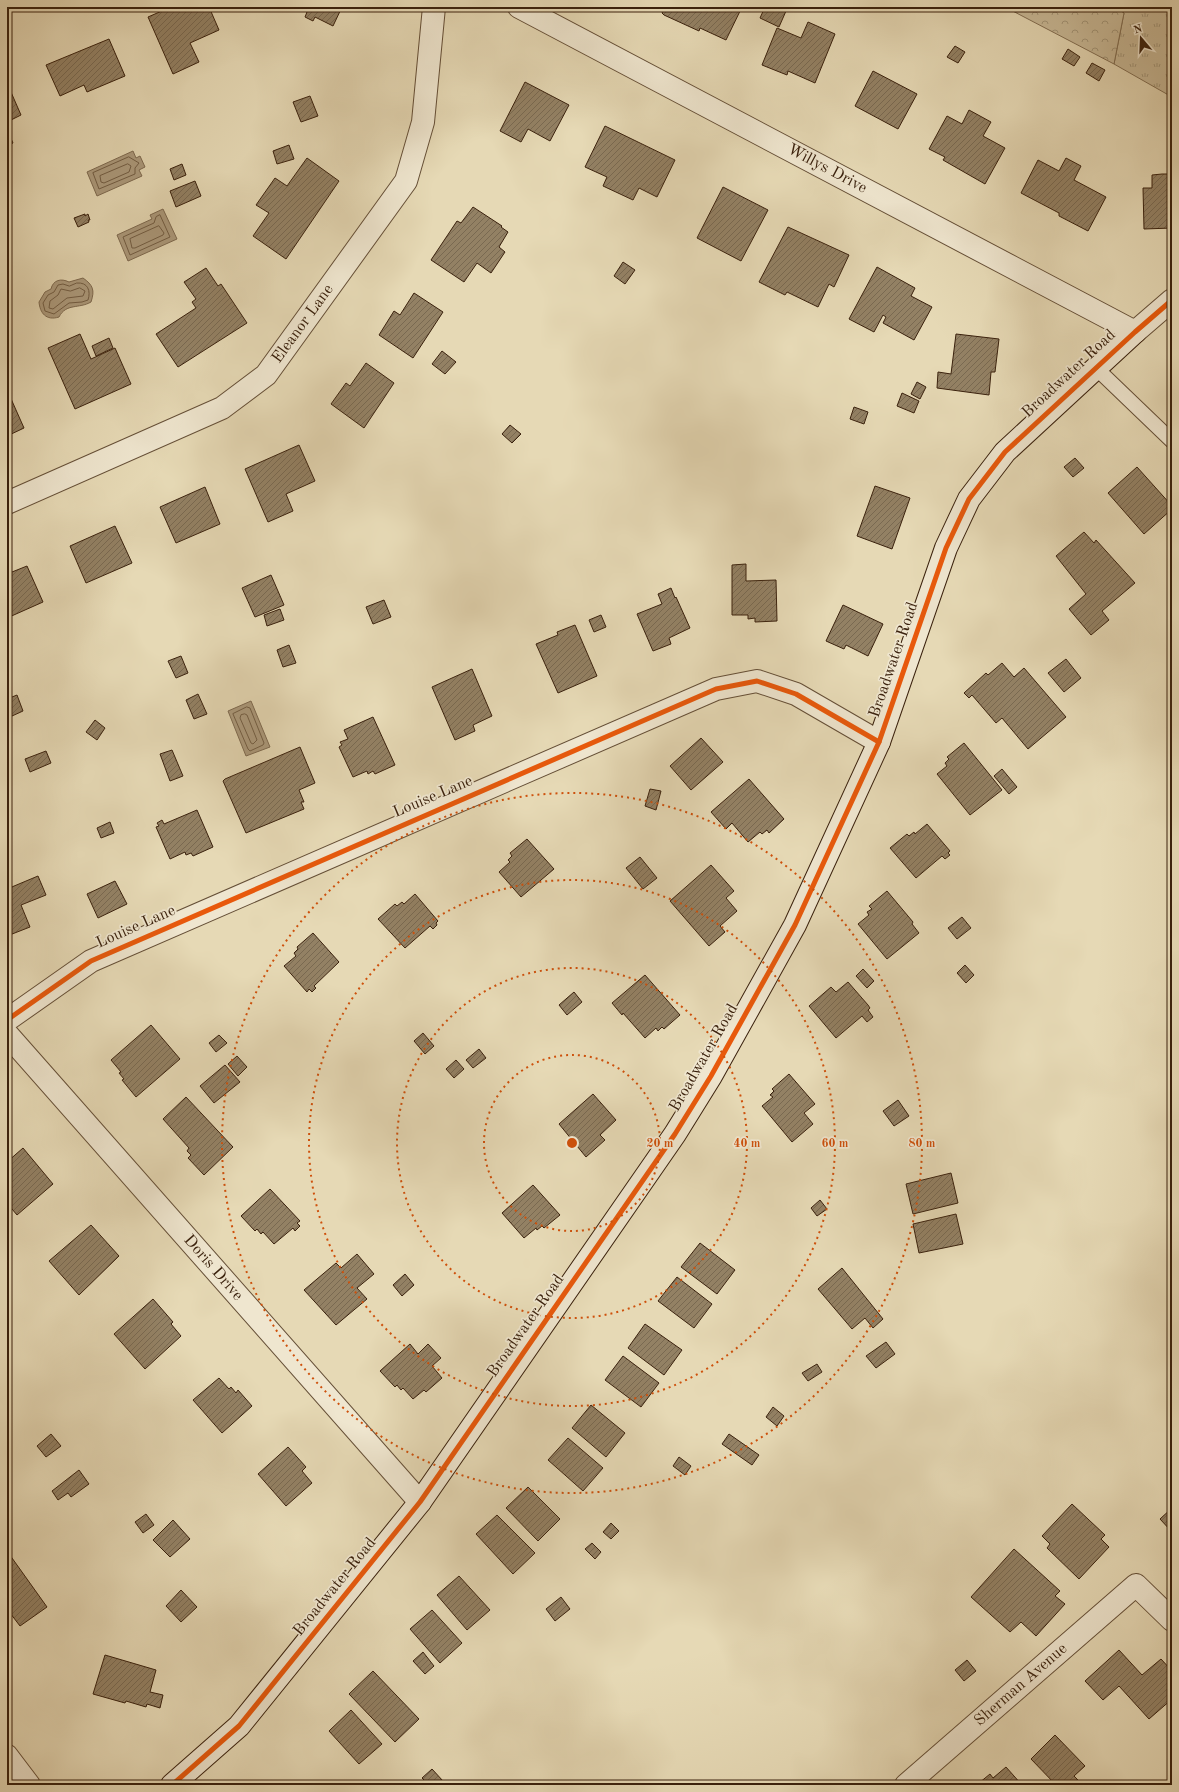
<svg xmlns="http://www.w3.org/2000/svg" width="1179" height="1792" viewBox="0 0 1179 1792" font-family="'Old Standard TT',serif">
	<style>
		.grass { fill: url(#grass-tufts); stroke: #826e52 }
		.forest { fill: url(#forest-crowns); stroke: #826e52 }
		.water { fill: #ac9a7c; stroke: #7e6a50 }
		.lines { fill: none; stroke-linecap: round; stroke-linejoin: round }
		.shore { stroke: #735e44; stroke-width: 1 }
		.building { fill: url(#building-hatch); stroke: #3a210d }
		.lane-casing { stroke: #654f37; stroke-width: 16 }
		.street-casing { stroke: #654f37; stroke-width: 24 }
		.secondary-casing { stroke: #3a210d; stroke-width: 24 }
		.lane { stroke: #efe6cf; stroke-width: 14 }
		.street { stroke: #efe6cf; stroke-width: 22 }
		.secondary { stroke: #efe6cf; stroke-width: 22 }
		.cycleway-casing { stroke: #efe6cf; stroke-width: 8 }
		.cycleway { stroke: #e8590c; stroke-width: 5 }
		.ring { fill: none; stroke: #ce510c; stroke-width: 2; stroke-dasharray: 2 4 }
		.labels { text-anchor: middle; dominant-baseline: central; stroke-width: 3.5; stroke-linejoin: round; paint-order: stroke }
		.street-label { font-size: 16px; fill: #3a210d; stroke: #efe6cf }
		.centre { fill: #ce510c; stroke: #efe6cf; stroke-width: 2 }
		.ring-label { font-size: 12px; text-anchor: middle; font-weight: bold; fill: #ce510c; stroke: #efe6cf; stroke-width: 3.5; stroke-linejoin: round; paint-order: stroke }
	</style>
	<defs>
		<pattern id="grass-tufts" width="24" height="20" patternUnits="userSpaceOnUse"><rect width="24" height="20" fill="#c9ba98"/><path d="M3 7l-1-3M5 7V3M7 7l1-3M15 17l-1-3M17 17v-4M19 17l1-3" fill="none" stroke="#a4977a"/></pattern>
		<pattern id="forest-crowns" width="20" height="18" patternUnits="userSpaceOnUse"><rect width="20" height="18" fill="#c9ba98"/><path d="M2 6a3 3 0 1 1 6 0M12 15a3 3 0 1 1 6 0" fill="none" stroke="#a4977a"/></pattern>
		<pattern id="building-hatch" width="6" height="6" patternUnits="userSpaceOnUse"><rect width="6" height="6" fill="#938164"/><path d="M-1 1l2-2M0 6l6-6M5 7l2-2" fill="none" stroke="#796951"/></pattern>
	</defs>
	<rect width="100%" height="100%" fill="#e6d9b5"/>
	<filter id="stains"><feTurbulence type="fractalNoise" baseFrequency=".005" numOctaves="4"/><feColorMatrix values="0 0 0 0 .2 0 0 0 0 .09 0 0 0 0 .02 0 0 0 .5 -.17"/></filter>
	<radialGradient id="worn" r=".72"><stop offset=".6" stop-color="#630" stop-opacity="0"/><stop offset="1" stop-color="#630" stop-opacity=".3"/></radialGradient>
	<polygon class="grass" points="1115,7 1172,7 1172,97 1114,64 1124,13"/>
	<polygon class="forest" points="1005,7 1115,7 1124,13 1114,64"/>
	<g class="water">
		<polygon points="133,151 136,158 140,156 145,167 139,170 142,176 97,196 87,172"/>
		<polygon points="163,209 177,239 128,261 117,235 152,219 150,215"/>
		<path d="M83 278C93 285 95 290 91 302 79 309 66 303 59 317 46 321 40 313 39 302L45 292 51 289C53 280 61 278 69 282Z"/>
		<polygon points="251,701 270,747 246,756 228,711"/>
	</g>
	<g class="lines">
		<g class="shore">
			<polygon points="129,157 139,163 135,168 135,174 99,189 93,173"/>
			<polygon points="128,164 131,166 129,172 104,183 101,182 100,176"/>
			<polygon points="160,215 170,237 130,255 123,237 154,223 156,217"/>
			<polygon points="159,226 164,233 163,235 135,248 132,248 130,239"/>
			<path d="M77 283C88 282 91 291 88 300L82 302 69 303 54 314 45 311 43 303 48 295 54 292 58 285 63 284 69 286Z"/>
			<polygon points="80,288 85,291 83,296 67,298 53,309 49,308 50,301 58,295 61,289 70,291"/>
			<polygon points="247,707 250,708 264,743 263,745 250,751 248,749 233,714"/>
			<polygon points="245,714 247,715 257,740 253,744 251,743 240,718 241,715"/>
		</g>
	</g>
	<g class="building">
		<polygon points="171,7 209,7 219,30 190,43 199,62 173,74 148,17"/>
		<polygon points="297,7 342,7 333,26 315,17 313,21 305,17 307,12"/>
		<polygon points="665,7 742,7 726,40 700,28 699,31 664,15 662,13"/>
		<polygon points="765,7 778,7 786,11 779,27 760,18"/>
		<polygon points="808,22 835,34 815,83 788,71 787,75 762,65 777,28 801,38"/>
		<polygon points="109,39 125,76 87,92 84,85 60,96 46,65"/>
		<polygon points="955,46 965,52 958,63 947,57"/>
		<polygon points="1068,49 1080,57 1074,66 1062,59"/>
		<polygon points="1092,63 1105,70 1099,81 1086,73"/>
		<polygon points="873,71 917,94 898,129 855,106"/>
		<polygon points="525,82 569,105 550,141 528,129 521,142 500,131"/>
		<polygon points="7,83 21,115 7,122"/>
		<polygon points="310,96 318,116 301,122 293,102"/>
		<polygon points="969,110 991,122 983,136 1005,148 985,184 943,160 945,157 929,149 947,116 962,124"/>
		<polygon points="605,126 675,160 657,197 639,188 633,200 603,186 607,177 585,167"/>
		<polygon points="7,130 13,143 7,146"/>
		<polygon points="289,145 294,159 277,164 273,151"/>
		<polygon points="307,158 339,181 286,259 253,236 269,213 256,205 275,178 287,186"/>
		<polygon points="1066,158 1081,166 1074,180 1106,197 1088,231 1059,216 1059,213 1021,193 1038,160 1059,171"/>
		<polygon points="182,164 186,175 174,180 170,169"/>
		<polygon points="1162,174 1172,174 1172,228 1144,229 1143,188 1152,188 1152,175"/>
		<polygon points="195,181 201,196 176,207 170,191"/>
		<polygon points="723,187 768,210 741,261 697,238"/>
		<polygon points="473,207 502,226 501,227 508,232 499,247 505,252 491,273 477,263 464,282 431,260 457,221 461,223"/>
		<polygon points="85,214 85,216 88,214 90,220 88,220 89,222 78,227 74,218"/>
		<polygon points="788,227 849,255 834,287 829,284 818,307 787,292 785,295 759,282"/>
		<polygon points="623,262 635,270 625,284 614,276"/>
		<polygon points="877,267 915,288 911,296 932,307 914,340 883,323 886,317 883,315 874,332 849,319"/>
		<polygon points="206,268 218,286 221,284 247,323 178,367 156,334 196,308 192,302 196,299 184,282"/>
		<polygon points="414,293 443,312 413,358 379,335 394,311 400,315"/>
		<polygon points="80,334 91,359 115,348 131,384 75,409 48,348"/>
		<polygon points="956,334 999,339 995,372 991,372 989,395 937,388 938,372 951,374"/>
		<polygon points="109,338 113,348 96,356 92,346"/>
		<polygon points="442,351 456,362 445,374 432,364"/>
		<polygon points="366,363 394,383 364,428 331,404 346,383 350,386"/>
		<polygon points="917,382 926,387 920,399 911,394"/>
		<polygon points="8,392 24,428 7,436 7,393"/>
		<polygon points="902,393 919,401 914,413 897,406"/>
		<polygon points="854,407 868,412 864,424 850,419"/>
		<polygon points="510,425 521,434 512,443 502,434"/>
		<polygon points="299,445 315,481 286,494 293,511 268,522 245,469"/>
		<polygon points="1075,458 1084,468 1073,477 1064,467"/>
		<polygon points="1137,467 1172,506 1172,509 1144,534 1108,493"/>
		<polygon points="875,486 910,498 892,549 857,536"/>
		<polygon points="205,487 220,524 176,543 160,507"/>
		<polygon points="115,526 132,563 86,583 70,546"/>
		<polygon points="1084,532 1094,543 1096,540 1135,583 1102,611 1109,620 1091,635 1069,609 1086,594 1056,556"/>
		<polygon points="746,564 746,581 776,580 777,621 755,622 755,618 748,619 748,615 732,615 732,565"/>
		<polygon points="27,566 43,602 7,618 7,574"/>
		<polygon points="271,575 284,605 255,617 242,588"/>
		<polygon points="671,588 675,598 676,597 690,628 669,638 671,644 653,651 637,614 662,604 658,594"/>
		<polygon points="384,600 391,617 373,624 366,607"/>
		<polygon points="843,605 883,624 868,656 846,645 844,649 826,641"/>
		<polygon points="280,609 284,620 267,626 264,615"/>
		<polygon points="601,615 606,627 594,632 589,620"/>
		<polygon points="575,625 597,676 558,693 536,644 558,635 557,632"/>
		<polygon points="289,645 296,663 283,667 277,650"/>
		<polygon points="181,656 188,673 176,678 168,661"/>
		<polygon points="1066,659 1081,678 1064,692 1048,673"/>
		<polygon points="1002,663 1014,677 1024,668 1066,717 1028,749 1002,718 996,723 972,695 969,698 964,693 986,673 988,675"/>
		<polygon points="472,669 492,716 473,725 475,731 455,740 432,687"/>
		<polygon points="198,694 207,714 194,719 186,700"/>
		<polygon points="17,695 23,711 12,716 7,705 7,699"/>
		<polygon points="373,717 395,765 375,774 373,771 368,774 367,771 353,777 339,747 342,745 340,742 348,739 344,730"/>
		<polygon points="95,720 105,728 97,740 86,732"/>
		<polygon points="701,738 723,762 691,790 670,766"/>
		<polygon points="964,743 1002,790 970,815 937,774 947,766 945,763 949,759 947,757"/>
		<polygon points="300,747 315,783 299,790 304,802 301,802 304,809 246,833 223,781 225,779"/>
		<polygon points="172,750 183,776 170,781 160,754"/>
		<polygon points="46,751 51,763 30,772 25,759"/>
		<polygon points="1002,769 1017,787 1009,794 994,776"/>
		<polygon points="749,779 784,819 769,833 767,830 762,834 760,832 748,842 732,823 726,829 711,812"/>
		<polygon points="650,789 661,791 656,810 645,806"/>
		<polygon points="197,810 213,847 193,856 191,853 186,855 185,852 170,859 156,827 159,826 157,823 162,820 164,824"/>
		<polygon points="110,822 114,833 101,838 97,828"/>
		<polygon points="927,824 950,851 948,853 950,855 945,859 942,856 916,878 890,848 907,834 909,836 914,832 915,834"/>
		<polygon points="527,839 554,869 521,897 499,872 510,862 508,860 512,856 510,853"/>
		<polygon points="640,857 657,878 643,889 626,868"/>
		<polygon points="711,865 734,891 726,898 737,911 720,926 725,932 709,946 670,901"/>
		<polygon points="38,876 46,895 21,905 30,927 7,936 7,889"/>
		<polygon points="115,881 127,904 98,918 87,894"/>
		<polygon points="887,891 913,922 912,924 919,933 887,959 858,924 869,915 867,912 872,909 869,906"/>
		<polygon points="415,894 438,921 436,923 437,925 433,929 430,926 405,948 378,919 395,904 397,906 402,902 404,904"/>
		<polygon points="962,917 971,928 957,939 948,928"/>
		<polygon points="313,933 339,962 314,986 316,988 312,992 309,989 307,992 284,966 296,956 294,953 298,949 297,947"/>
		<polygon points="965,965 974,975 966,983 957,973"/>
		<polygon points="863,969 874,981 867,988 856,976"/>
		<polygon points="645,975 680,1015 664,1029 662,1027 658,1031 656,1028 645,1038 623,1013 622,1015 612,1003"/>
		<polygon points="848,982 868,1005 870,1008 868,1010 873,1017 867,1022 862,1016 836,1038 809,1006 831,987 836,992"/>
		<polygon points="574,992 582,1002 567,1015 559,1005"/>
		<polygon points="151,1025 180,1059 136,1097 122,1080 124,1079 119,1073 121,1072 111,1060"/>
		<polygon points="423,1033 434,1046 425,1054 414,1041"/>
		<polygon points="219,1035 227,1043 216,1052 209,1043"/>
		<polygon points="479,1049 486,1058 473,1068 466,1060"/>
		<polygon points="237,1056 247,1067 238,1076 228,1064"/>
		<polygon points="456,1060 464,1069 454,1078 446,1069"/>
		<polygon points="225,1065 240,1082 214,1103 200,1086"/>
		<polygon points="789,1074 815,1104 804,1113 813,1124 792,1142 762,1106 773,1097 770,1095 774,1091 772,1089"/>
		<polygon points="593,1094 616,1120 600,1135 605,1140 586,1157 559,1124"/>
		<polygon points="186,1097 233,1147 204,1175 188,1158 191,1155 187,1151 189,1148 163,1119"/>
		<polygon points="898,1100 909,1116 894,1126 883,1111"/>
		<polygon points="23,1148 53,1184 17,1215 7,1203 7,1162"/>
		<polygon points="951,1173 958,1203 913,1214 906,1184"/>
		<polygon points="533,1185 560,1215 544,1228 542,1226 537,1230 536,1228 524,1238 502,1213"/>
		<polygon points="270,1189 300,1221 297,1223 300,1226 295,1231 293,1228 274,1244 263,1232 261,1234 257,1229 255,1231 241,1216"/>
		<polygon points="820,1200 827,1209 817,1216 811,1208"/>
		<polygon points="956,1214 963,1244 919,1253 913,1224"/>
		<polygon points="91,1225 119,1256 79,1295 49,1261"/>
		<polygon points="700,1243 735,1270 717,1294 681,1267"/>
		<polygon points="357,1254 374,1274 357,1288 367,1299 336,1325 304,1290 336,1263 341,1268"/>
		<polygon points="842,1268 883,1319 873,1328 865,1318 852,1329 818,1289"/>
		<polygon points="405,1274 414,1285 402,1296 393,1285"/>
		<polygon points="677,1277 712,1304 694,1328 658,1301"/>
		<polygon points="153,1299 173,1322 171,1324 181,1336 145,1369 114,1334"/>
		<polygon points="645,1324 682,1350 664,1375 628,1348"/>
		<polygon points="886,1342 895,1354 876,1368 866,1356"/>
		<polygon points="410,1344 418,1354 428,1344 441,1358 432,1366 442,1378 426,1392 424,1390 413,1399 403,1388 401,1390 397,1385 395,1387 380,1371"/>
		<polygon points="623,1356 659,1383 641,1407 605,1380"/>
		<polygon points="817,1364 822,1372 808,1381 802,1373"/>
		<polygon points="219,1378 229,1389 231,1387 236,1393 238,1390 252,1406 222,1433 193,1400"/>
		<polygon points="591,1405 625,1433 606,1457 572,1428"/>
		<polygon points="773,1407 784,1416 777,1426 766,1417"/>
		<polygon points="51,1434 61,1446 46,1457 37,1446"/>
		<polygon points="729,1434 759,1455 752,1465 722,1444"/>
		<polygon points="568,1438 603,1468 583,1491 548,1460"/>
		<polygon points="288,1447 306,1467 302,1471 312,1483 286,1506 258,1474"/>
		<polygon points="679,1457 691,1466 685,1475 673,1466"/>
		<polygon points="79,1470 89,1484 71,1497 68,1493 58,1500 52,1491"/>
		<polygon points="528,1487 560,1519 538,1541 506,1508"/>
		<polygon points="1072,1504 1105,1535 1101,1539 1109,1547 1079,1579 1047,1548 1050,1544 1042,1536"/>
		<polygon points="1172,1508 1172,1532 1160,1519"/>
		<polygon points="146,1514 154,1525 143,1533 135,1522"/>
		<polygon points="497,1515 535,1553 513,1574 476,1534"/>
		<polygon points="173,1520 190,1539 170,1557 153,1540"/>
		<polygon points="611,1523 619,1531 611,1539 603,1532"/>
		<polygon points="592,1543 601,1552 595,1559 585,1549"/>
		<polygon points="1014,1549 1060,1591 1055,1596 1065,1604 1036,1636 1021,1622 1010,1632 971,1597"/>
		<polygon points="7,1551 47,1607 20,1626 7,1609"/>
		<polygon points="459,1576 490,1610 467,1630 437,1595"/>
		<polygon points="181,1590 197,1607 181,1622 166,1606"/>
		<polygon points="561,1597 570,1609 555,1621 546,1609"/>
		<polygon points="432,1610 462,1643 440,1663 410,1629"/>
		<polygon points="1119,1650 1142,1675 1161,1659 1172,1671 1172,1699 1149,1719 1119,1686 1103,1700 1085,1681"/>
		<polygon points="423,1652 434,1666 425,1674 413,1661"/>
		<polygon points="105,1655 156,1670 150,1692 163,1695 160,1708 147,1704 146,1707 126,1701 125,1703 93,1694"/>
		<polygon points="967,1660 976,1671 964,1681 955,1670"/>
		<polygon points="373,1671 419,1719 395,1742 349,1694"/>
		<polygon points="351,1710 382,1744 359,1764 329,1731"/>
		<polygon points="1055,1735 1085,1766 1074,1776 1083,1785 1056,1785 1031,1759"/>
		<polygon points="1006,1767 1022,1785 981,1785 979,1783 990,1774 993,1778"/>
		<polygon points="432,1769 443,1781 438,1785 429,1785 422,1778"/>
	</g>
	<g class="lines">
		<g class="lane-casing">
			<polyline id="lane" points="1096,368 1172,441"/>
		</g>
		<g class="street-casing">
			<g id="street">
				<polyline points="519,7 1135,332 1172,300"/>
				<polyline points="7,503 222,408 266,375 406,181 423,122 434,7"/>
				<polyline points="7,1020 91,961 716,689 757,681 796,694 879,742"/>
				<polyline points="7,1034 420,1502"/>
				<polyline points="7,1756 29,1785"/>
				<polyline points="906,1785 1136,1585 1172,1620"/>
			</g>
		</g>
		<g class="secondary-casing">
			<polyline id="secondary" points="172,1785 239,1726 420,1502 675,1134 711,1076 795,925 879,742 946,548 969,499 1005,452 1135,332"/>
		</g>
		<use href="#lane" class="lane"/>
		<use href="#street" class="street"/>
		<use href="#secondary" class="secondary"/>
		<g class="cycleway-casing">
			<g id="cycleway">
				<polyline points="7,1020 91,961 716,689 757,681 796,694 879,742"/>
				<polyline points="172,1785 239,1726 420,1502 675,1134 711,1076 795,925 879,742 946,548 969,499 1005,452 1135,332 1172,300"/>
			</g>
		</g>
		<use href="#cycleway" class="cycleway"/>
	</g>
	<g class="ring">
		<circle cx="572" cy="1143" r="88"/>
		<circle cx="572" cy="1143" r="175"/>
		<circle cx="572" cy="1143" r="263"/>
		<circle cx="572" cy="1143" r="350"/>
	</g>
	<g class="labels">
		<g class="street-label">
			<text transform="translate(827 169) rotate(28)">Willys Drive</text>
			<text transform="translate(303 324) rotate(-54)">Eleanor Lane</text>
			<text transform="translate(1069 374) rotate(-43)">Broadwater Road</text>
			<text transform="translate(894 660) rotate(-71)">Broadwater Road</text>
			<text transform="translate(433 797) rotate(-23)">Louise Lane</text>
			<text transform="translate(136 927) rotate(-24)">Louise Lane</text>
			<text transform="translate(704 1058) rotate(-60)">Broadwater Road</text>
			<text transform="translate(213 1268) rotate(49)">Doris Drive</text>
			<text transform="translate(526 1326) rotate(-55)">Broadwater Road</text>
			<text transform="translate(335 1587) rotate(-51)">Broadwater Road</text>
			<text transform="translate(1021 1685) rotate(-41)">Sherman Avenue</text>
		</g>
	</g>
	<circle cx="572" cy="1143" r="6" class="centre"/>
	<g class="ring-label">
		<text x="660" y="1147">20 m</text>
		<text x="747" y="1147">40 m</text>
		<text x="835" y="1147">60 m</text>
		<text x="922" y="1147">80 m</text>
	</g>
	<rect width="1179" height="1792" fill="none" stroke="#e6d9b5" stroke-width="24"/>
	<rect x="8" y="8" width="1163" height="1776" fill="none" stroke="#3a210d" stroke-width="2"/>
	<rect x="12" y="12" width="1155" height="1768" fill="none" stroke="#3a210d"/>
	<g transform="translate(1141 38) rotate(341)" stroke="#efe6cf" stroke-width="3" paint-order="stroke">
	<path d="M0-3L7 15L0 10L-7 15Z" fill="#3a210d"/>
	<text y="-6" font-size="11" font-weight="bold" text-anchor="middle" fill="#3a210d">N</text>
	</g>
	<rect width="100%" height="100%" filter="url(#stains)"/>
	<rect width="100%" height="100%" fill="url(#worn)"/>
</svg>
